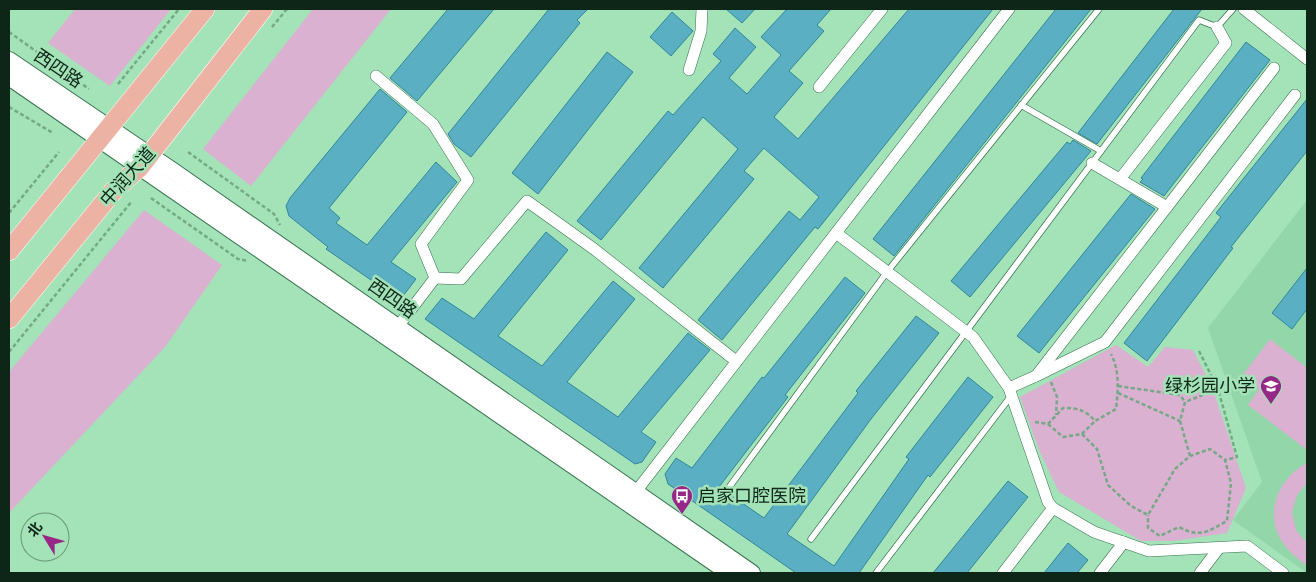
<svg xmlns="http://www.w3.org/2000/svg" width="1316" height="582" viewBox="0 0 1316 582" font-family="'Sofia Sans Condensed','Noto Sans SC',sans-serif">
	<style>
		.built { fill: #92d6a9 }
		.green { fill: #dab1d0 }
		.building { fill: #5bafc3; stroke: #2f879a }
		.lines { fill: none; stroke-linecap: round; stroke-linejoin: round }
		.lane-casing { stroke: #37734e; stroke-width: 7 }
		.street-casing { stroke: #37734e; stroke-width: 12 }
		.secondary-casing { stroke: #37734e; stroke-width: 18 }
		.primary-casing { stroke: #fff; stroke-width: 20 }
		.path { stroke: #75a886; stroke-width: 2.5; stroke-dasharray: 4 2.5; stroke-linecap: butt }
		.lane { stroke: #fff; stroke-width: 5.5 }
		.street { stroke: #fff; stroke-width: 11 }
		.secondary { stroke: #fff; stroke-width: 16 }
		.primary { stroke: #ecb3a5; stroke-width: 19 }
		.labels { text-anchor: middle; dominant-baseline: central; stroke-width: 5; stroke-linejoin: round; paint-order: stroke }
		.street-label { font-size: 18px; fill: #0d2617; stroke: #a4e2b8 }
		.poi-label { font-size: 18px; fill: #0d2617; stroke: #a4e2b8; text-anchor: end }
	</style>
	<rect width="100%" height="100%" fill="#a4e2b8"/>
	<polygon class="built" points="1307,200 1307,573 1233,520 1262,482 1208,328"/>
	<g class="green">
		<polygon points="75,9 171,9 110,86 48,43"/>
		<polygon points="313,9 391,9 251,186 203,149"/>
		<polygon points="144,210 222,265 165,347 9,513 9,372"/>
		<polygon points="1270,339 1307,368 1307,450 1248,405 1259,389 1242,376"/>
		<polygon points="1116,345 1148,367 1165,347 1193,350 1212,387 1246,488 1227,533 1174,541 1141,541 1059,492 1039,450 1020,397"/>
		<path d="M1307 463V483L1297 495 1292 512 1296 530 1307 543V566C1297 558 1286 550 1280 538 1264 510 1281 476 1307 463Z"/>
	</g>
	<g class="building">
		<polygon points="448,9 494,9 417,101 390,78"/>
		<polygon points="549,9 588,9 577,20 580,23 471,157 454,144 448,134"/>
		<polygon points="726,9 755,9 742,23"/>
		<polygon points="787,9 831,9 817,25 824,31 789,71 803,83 774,117 798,139 909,9 993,9 818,229 815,227 722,340 698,320 789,211 800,220 819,197 764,148 744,171 754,179 663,288 639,268 738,149 703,117 601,240 577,221 668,111 673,115 721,61 713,54 735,28 756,47 729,78 747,94 781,55 761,37"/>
		<polygon points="1056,9 1091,9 894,256 873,239"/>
		<polygon points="1174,9 1202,9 1097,144 1078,133"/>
		<polygon points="672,12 693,31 671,56 650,37"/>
		<polygon points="1246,42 1270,60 1164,196 1140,182 1143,179 1141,178"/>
		<polygon points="607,52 633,72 538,194 512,173"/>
		<polygon points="380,89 407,112 329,208 340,218 336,223 367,245 436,162 457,182 391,262 416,279 400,300 326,249 328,247 289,216 286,206 290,198"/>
		<polygon points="1307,99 1307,151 1231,247 1233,248 1147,361 1124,343 1221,217 1216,213"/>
		<polygon points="1073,140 1091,151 970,297 951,281 1067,142 1070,144"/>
		<polygon points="1131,194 1155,209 1039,353 1017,336"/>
		<polygon points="546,232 568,250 498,336 542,366 613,281 635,299 567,382 618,417 688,333 710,350 641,432 656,442 642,462 635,464 425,319 442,298 474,319"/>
		<polygon points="1307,268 1307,309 1292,329 1272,313"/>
		<polygon points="845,277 865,293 785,395 788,397 719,487 764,518 858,393 856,391 916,316 939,333 871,419 787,534 834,566 909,459 906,457 968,377 993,397 930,477 928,475 859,573 796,573 668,484 665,474 676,458 692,468 762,377 764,378"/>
		<polygon points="1008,481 1028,497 967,573 933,573"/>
		<polygon points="1068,543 1088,560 1077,573 1044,573"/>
	</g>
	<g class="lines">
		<g class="lane-casing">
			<g id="lane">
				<polyline points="1021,105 1101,151"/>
				<polyline points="730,486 887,272 1099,9"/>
				<polyline points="811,539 1199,20 1217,27 1233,9"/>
				<polyline points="876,573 1011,396"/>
			</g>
		</g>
		<g class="street-casing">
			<g id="street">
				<polyline points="1244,9 1307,59"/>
				<polyline points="689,70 701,31 702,9"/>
				<polyline points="376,76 433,124 468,180 421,244 435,278 393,333"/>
				<polyline points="819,87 882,9"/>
				<polyline points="1120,179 1226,43 1217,27"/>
				<polyline points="1167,207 1274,68"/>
				<polyline points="836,233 973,337 1009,388 1048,502 1053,508 1094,532 1149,551 1247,546 1283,573"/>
				<polyline points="435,278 461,279 527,201 594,249 736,361"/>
				<polyline points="1036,376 1105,342 1295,95"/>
				<polyline points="1009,388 1036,376 1167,207 1092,163"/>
				<polyline points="631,498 1009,9"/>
				<polyline points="1003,573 1053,508"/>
				<polyline points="1100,573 1124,542"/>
				<polyline points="1200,573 1219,548"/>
			</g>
		</g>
		<g class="secondary-casing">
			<g id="secondary">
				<polyline points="9,60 173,171 752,573"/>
				<polyline points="9,77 729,573"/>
			</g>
		</g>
		<g class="primary-casing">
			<g id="primary">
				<polyline points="9,251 205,9"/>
				<polyline points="9,319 115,189 140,167 263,9"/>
			</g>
		</g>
		<g class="path">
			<polyline points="272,27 287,9"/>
			<polyline points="9,32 89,89"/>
			<polyline points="118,84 179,9"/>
			<polyline points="9,107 53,133"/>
			<polyline points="188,152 274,214 280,225"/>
			<polyline points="151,198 238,259 248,261"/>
			<polyline points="9,213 59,152"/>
			<polyline points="1199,351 1218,389 1237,457 1225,460"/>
			<polyline points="9,352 132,201"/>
			<polyline points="1051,382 1057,397 1056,415"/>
			<polyline points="1118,386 1180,395 1185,402"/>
			<polyline points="1118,393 1180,421"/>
			<path d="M1035 422 1048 424 1063 408C1077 408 1086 410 1095 421L1116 409C1118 391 1120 371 1111 354"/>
			<polyline points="1048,424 1063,437 1082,434 1095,421"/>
			<path d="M1082 434 1097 449 1108 485 1131 506 1148 515 1175 469 1190 456 1210 449 1225 460 1231 483 1227 521C1207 532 1200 538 1179 527L1160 536 1148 528V515"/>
			<polyline points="1190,456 1180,421 1185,402 1218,389"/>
		</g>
		<use href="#lane" class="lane"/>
		<use href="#street" class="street"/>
		<use href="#secondary" class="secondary"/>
		<use href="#primary" class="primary"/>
	</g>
	<defs>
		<g id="school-pin" transform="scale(1.125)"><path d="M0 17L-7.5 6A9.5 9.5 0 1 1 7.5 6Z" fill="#972787" stroke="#a4e2b8"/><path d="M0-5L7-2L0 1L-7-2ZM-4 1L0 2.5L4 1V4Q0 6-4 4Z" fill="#fff"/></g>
		<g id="bus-pin" transform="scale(1.125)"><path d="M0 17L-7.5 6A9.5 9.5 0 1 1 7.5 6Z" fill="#972787" stroke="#a4e2b8"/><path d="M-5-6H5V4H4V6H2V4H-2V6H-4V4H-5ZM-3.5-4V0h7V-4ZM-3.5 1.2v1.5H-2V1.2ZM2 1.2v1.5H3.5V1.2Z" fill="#fff"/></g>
	</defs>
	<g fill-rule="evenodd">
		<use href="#school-pin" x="1271" y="386"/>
		<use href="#bus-pin" x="682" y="496"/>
	</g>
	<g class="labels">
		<g class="street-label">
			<text transform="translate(58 69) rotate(34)">西四路</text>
			<text transform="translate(128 177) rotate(-48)">中润大道</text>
			<text transform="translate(392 299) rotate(35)">西四路</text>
		</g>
		<g class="poi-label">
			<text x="1255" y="386">绿杉园小学</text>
			<text x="698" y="496" text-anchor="start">启家口腔医院</text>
		</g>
	</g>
	<rect width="1316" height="582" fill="none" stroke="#0d2617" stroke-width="20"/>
	<g transform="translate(45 537) rotate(307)"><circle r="24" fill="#a4e2b8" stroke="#689778"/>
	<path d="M0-4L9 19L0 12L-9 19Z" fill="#972787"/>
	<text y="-8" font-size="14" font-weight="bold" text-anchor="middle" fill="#0d2617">北</text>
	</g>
</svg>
